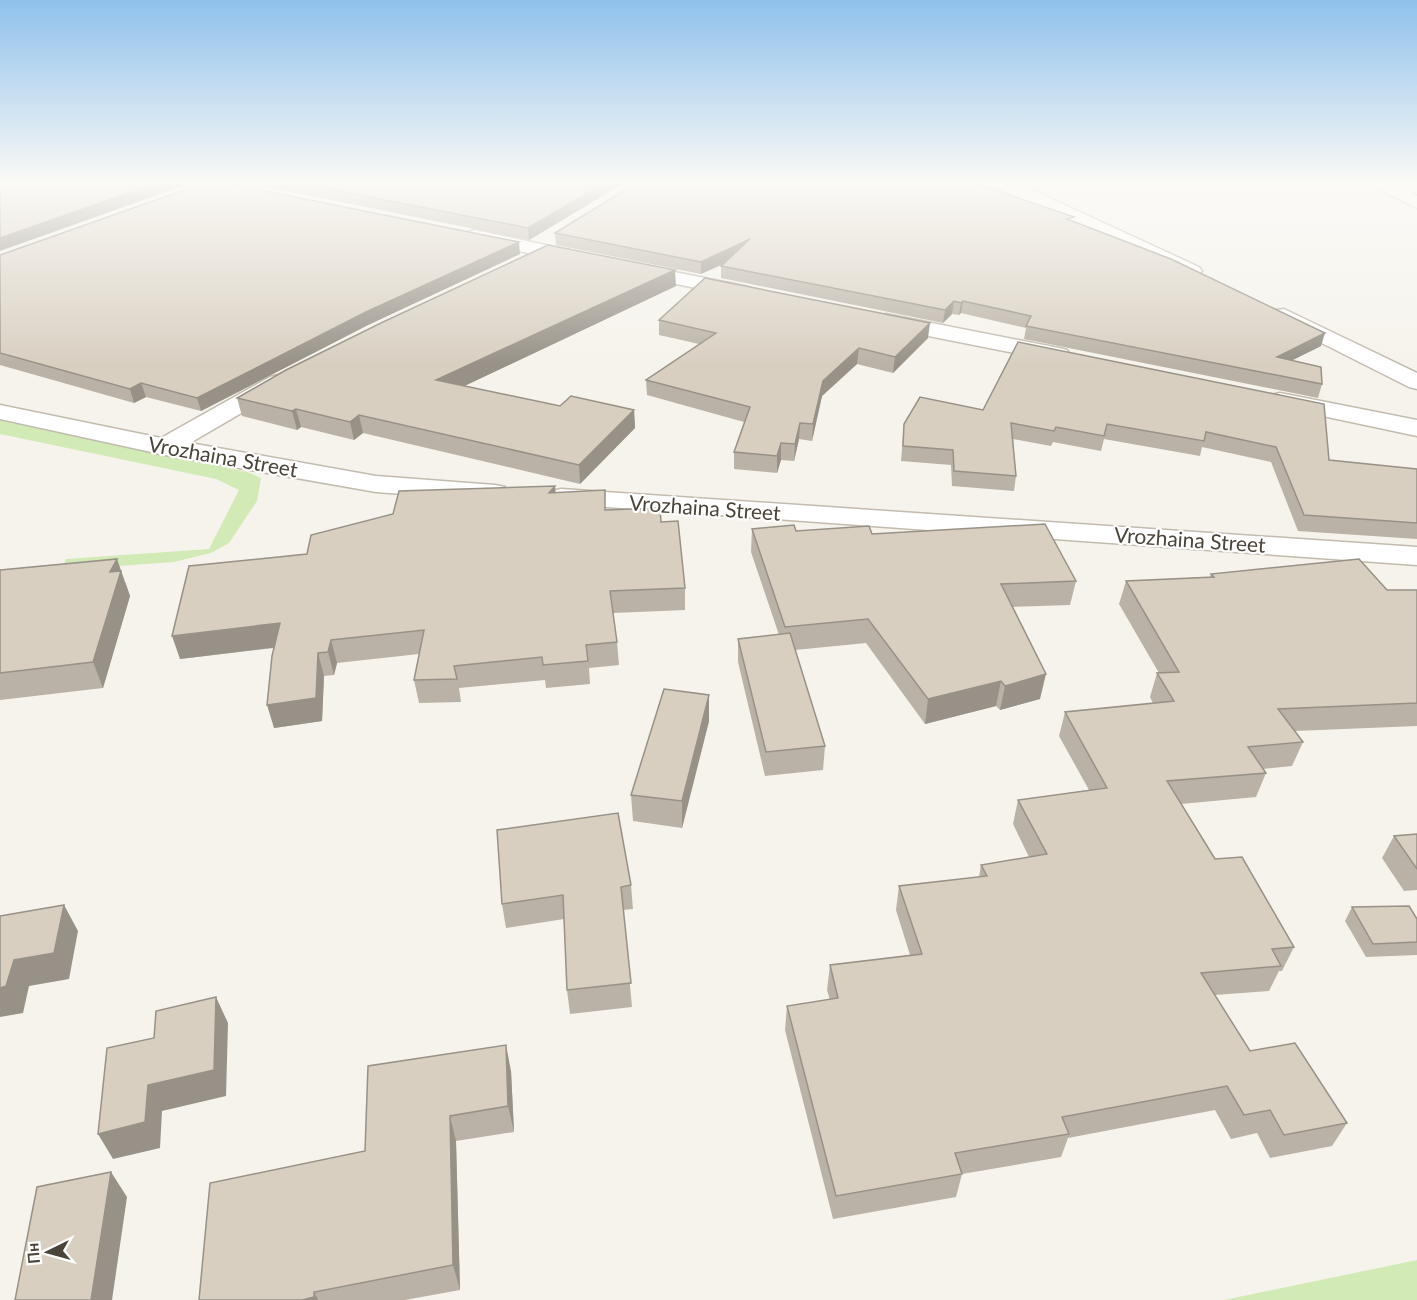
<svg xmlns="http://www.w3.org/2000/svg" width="1417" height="1300" viewBox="0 0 1417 1300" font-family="Lato,sans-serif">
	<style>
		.green { fill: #d2eab5 }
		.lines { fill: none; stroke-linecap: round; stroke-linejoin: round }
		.minor-casing { stroke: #c2bbae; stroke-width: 3 }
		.minor { fill: #fff; fill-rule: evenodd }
		.wall { fill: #bab2a6 }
		.shaded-wall { fill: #979187 }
		.building { fill: #d8cfc1; stroke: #979187; stroke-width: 1.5 }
		.labels { text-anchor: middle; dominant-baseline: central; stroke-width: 4.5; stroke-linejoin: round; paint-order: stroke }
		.street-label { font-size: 21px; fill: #4b4439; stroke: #fff }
	</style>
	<rect width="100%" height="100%" fill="#f6f3ec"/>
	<g class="green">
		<polygon points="0,418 247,472 261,478 257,501 229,543 211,553 174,562 62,570 66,559 209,549 239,490 216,479 0,434"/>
		<polygon points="1417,1260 1417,1300 1224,1300"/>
	</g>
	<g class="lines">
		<g class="minor-casing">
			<g id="minor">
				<polygon points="994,183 1017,183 1199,267 1202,271 1199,275 1185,275 996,187"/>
				<polygon points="1372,183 1393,183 1417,196 1417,208 1374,187"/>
				<polygon points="475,230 583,253 590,255 593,259 590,263 583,265 468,240 466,236 468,232"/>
				<polygon points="630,263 744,286 751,288 754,292 751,296 744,298 623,273 620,269 623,265"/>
				<polygon points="1284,309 1417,373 1417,389 1409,387 1276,320 1273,315 1276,310"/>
				<polygon points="886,314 1059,348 1067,350 1070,355 1067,360 1059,362 878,326 875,321 878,316"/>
				<polygon points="278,375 286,377 290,382 286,387 190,443 376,476 495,485 505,487 509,493 505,499 495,501 376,492 165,455 0,419 0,405 161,438 270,377"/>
				<polygon points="1280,393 1417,420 1417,436 1271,405 1268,400 1271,395"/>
				<polygon points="561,489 1417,547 1417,565 551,503 547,497 551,491"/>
			</g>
		</g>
		<use href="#minor" class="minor"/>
	</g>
	<g class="wall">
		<polygon points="248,183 624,183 529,240"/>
		<polygon points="983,186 1073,221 1321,346 1292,360 1322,384 1318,398 1024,339 1026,328 961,313 959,315 952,314 943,323 721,278 721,266 724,264 701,274 556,245 555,233"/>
		<polygon points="520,254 368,325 201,411 146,397 134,403 0,365 0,255"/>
		<polygon points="676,286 464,386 560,406 634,410 635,428 580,484 363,433 354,440 301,427 297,430 242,416 237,398"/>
		<polygon points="659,320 928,338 893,373 857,364 822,396 812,441 799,439 794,461 781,460 777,473 734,469 734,452 744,422 647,395 646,380 699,344 659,335"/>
		<polygon points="1018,342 1329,460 1417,469 1417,539 1298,531 1271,462 1202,447 1200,456 1104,439 1101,451 1053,442 1051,446 1013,439 1016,476 1014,491 952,486 951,465 901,461 904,424 983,410"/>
		<polygon points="556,492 606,510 661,522 685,588 685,610 613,613 617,642 619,665 589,668 590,684 546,688 545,680 459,688 461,702 419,703 414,680 419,654 337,663 334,675 324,676 322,721 274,728 274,648 180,659 307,554"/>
		<polygon points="752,529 872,534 1076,581 1070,605 1012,607 1040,699 1000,710 996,706 925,724 866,643 795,650 825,746 823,770 765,776 738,662 738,639 779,635 751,552"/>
		<polygon points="0,570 126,583 126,584 130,596 103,688 0,700"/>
		<polygon points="1211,574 1387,590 1417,590 1417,726 1295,731 1303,742 1292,766 1263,769 1266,773 1256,797 1181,804 1215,859 1294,947 1282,971 1279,971 1269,991 1215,995 1250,1051 1347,1123 1332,1146 1270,1158 1257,1133 1231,1139 1215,1110 1068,1138 1061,1157 962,1174 956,1197 833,1219 785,1030 787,1006 830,1000 827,990 830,965 910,955 896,910 899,886 979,877 981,865 1029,857 1013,824 1018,800 1089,790 1059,736 1065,712 1153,703 1150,697 1157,673 1159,673 1119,604 1126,581 1210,577"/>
		<polygon points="709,721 682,828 633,821 631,795"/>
		<polygon points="1417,834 1417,890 1404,891 1382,858 1394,836"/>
		<polygon points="631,885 633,909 623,910 632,1007 570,1014 567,990 564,919 506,928 502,904"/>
		<polygon points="1352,907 1417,919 1417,955 1366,957 1345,921"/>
		<polygon points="511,1071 514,1132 456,1141 460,1290 405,1300 199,1300 365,1151"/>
	</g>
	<g class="shaded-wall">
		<polygon points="157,183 191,183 0,251 0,238"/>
		<polygon points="605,183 624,183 529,240 528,228"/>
		<polygon points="968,183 984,183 983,187"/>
		<polygon points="750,239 750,251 701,274 701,262"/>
		<polygon points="519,242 520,254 368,325 201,411 197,398 366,312"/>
		<polygon points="675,270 676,286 439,398 436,380"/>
		<polygon points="954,301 952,314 943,323 945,310"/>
		<polygon points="963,301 961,313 959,315 961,303"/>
		<polygon points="930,323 928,338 893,373 895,357"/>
		<polygon points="1325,333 1321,346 1273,370 1277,357"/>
		<polygon points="859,348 857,364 822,396 812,441 813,424 823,381"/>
		<polygon points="141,383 146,397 134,403 130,389"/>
		<polygon points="296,409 301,427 297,430 292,411"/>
		<polygon points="634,410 635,428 580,484 579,465"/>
		<polygon points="359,415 363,433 354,440 350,422"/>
		<polygon points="800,423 799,439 794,461 795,444"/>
		<polygon points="781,443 781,460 777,473 777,456"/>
		<polygon points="555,486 557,507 549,493"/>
		<polygon points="117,559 130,596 103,688 93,662 110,572"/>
		<polygon points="280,623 286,646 180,659 172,636"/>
		<polygon points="331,640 337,663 334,675 328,652"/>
		<polygon points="318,653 324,676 322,721 274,728 267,705"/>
		<polygon points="1046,674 1040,699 1000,710 1005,686"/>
		<polygon points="1001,681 996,706 925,724 928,699"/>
		<polygon points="709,695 709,721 682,828 682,801"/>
		<polygon points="64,905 78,931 69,979 29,986 23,1013 0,1017 0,988 14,960"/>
		<polygon points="216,997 228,1023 226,1096 162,1111 160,1148 113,1159 98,1134 148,1085"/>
		<polygon points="506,1045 511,1071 514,1132 508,1106"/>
		<polygon points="450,1116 456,1141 460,1290 453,1265"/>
		<polygon points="111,1172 127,1197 112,1300 91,1300"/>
		<polygon points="314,1292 318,1300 302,1300"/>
	</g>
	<g class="building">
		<polygon points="0,183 157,183 0,238"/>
		<polygon points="204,183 225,183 519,242 366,312 197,398 141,383 130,389 0,353 0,255"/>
		<polygon points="299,183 605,183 528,228"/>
		<polygon points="636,183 974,183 1074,217 1067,219 1171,259 1325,333 1277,357 1321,367 1322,384 1026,326 1031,316 963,301 961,303 954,301 945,310 721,266 750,239 701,262 555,233"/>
		<polygon points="548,245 675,270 436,380 560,406 571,396 634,410 579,465 359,415 350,422 296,409 292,411 237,398 286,370 383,322"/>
		<polygon points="705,278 930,323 895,357 859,348 823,381 813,424 800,423 795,444 781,443 777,456 734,452 750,407 646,380 716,333 659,320"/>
		<polygon points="1018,342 1324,404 1329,460 1417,469 1417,523 1304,515 1276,447 1206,432 1204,441 1107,424 1104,436 1056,427 1054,431 1011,423 1016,476 954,471 953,450 903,446 904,424 920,397 983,410"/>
		<polygon points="555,486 549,493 605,490 605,510 660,508 661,522 678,521 685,588 610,591 617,642 586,645 588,661 543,665 542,657 454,666 457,679 414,680 424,630 331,640 328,652 318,653 316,698 267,705 272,656 280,623 172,636 189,566 307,554 311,535 393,514 399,491"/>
		<polygon points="1045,524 1076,581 1001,584 1046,674 1005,686 1001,681 928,699 868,619 785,627 752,529 794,525 796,531 869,526 872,534"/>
		<polygon points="117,559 110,572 121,571 93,662 0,673 0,570"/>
		<polygon points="1359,559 1387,590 1417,590 1417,703 1278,709 1303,742 1248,747 1266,773 1167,781 1215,859 1242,857 1294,947 1272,949 1281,966 1201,973 1250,1051 1295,1043 1347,1123 1284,1135 1270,1110 1244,1115 1227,1086 1062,1117 1069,1134 955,1153 962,1174 836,1196 787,1006 838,998 830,965 922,954 899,886 987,876 981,865 1047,854 1018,800 1107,788 1065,712 1174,701 1157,673 1179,672 1126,581 1214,577 1211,574"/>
		<polygon points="790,633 825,746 766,752 738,639"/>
		<polygon points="664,689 709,695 682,801 631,795"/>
		<polygon points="618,813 631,885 621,887 631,983 567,990 563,895 502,904 497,830"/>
		<polygon points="1417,834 1417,869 1394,836"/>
		<polygon points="64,905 54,953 14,960 6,986 0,988 0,916"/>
		<polygon points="1409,906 1417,919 1417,942 1373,944 1352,907"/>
		<polygon points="216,997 214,1070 148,1085 145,1122 98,1134 107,1048 154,1038 156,1011"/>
		<polygon points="506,1045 508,1106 450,1116 453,1265 314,1292 314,1297 302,1300 199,1300 210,1183 365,1151 368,1066"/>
		<polygon points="111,1172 91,1300 15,1300 37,1187"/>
	</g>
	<linearGradient id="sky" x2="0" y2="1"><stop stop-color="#8fc1ec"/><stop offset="0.5" stop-color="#fbfaf6"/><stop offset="1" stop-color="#fbfaf6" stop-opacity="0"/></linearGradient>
	<rect width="1417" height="365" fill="url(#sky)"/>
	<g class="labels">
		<g class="street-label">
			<text transform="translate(223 456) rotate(10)">Vrozhaina Street</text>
			<text transform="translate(705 507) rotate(4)">Vrozhaina Street</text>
			<text transform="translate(1190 539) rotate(4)">Vrozhaina Street</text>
		</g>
	</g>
	<g transform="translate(48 1252) rotate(265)" stroke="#ffffff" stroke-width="4.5" paint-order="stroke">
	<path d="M0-4.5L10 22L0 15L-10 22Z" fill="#4b4439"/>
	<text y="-9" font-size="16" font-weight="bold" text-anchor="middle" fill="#4b4439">Пн</text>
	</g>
</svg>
